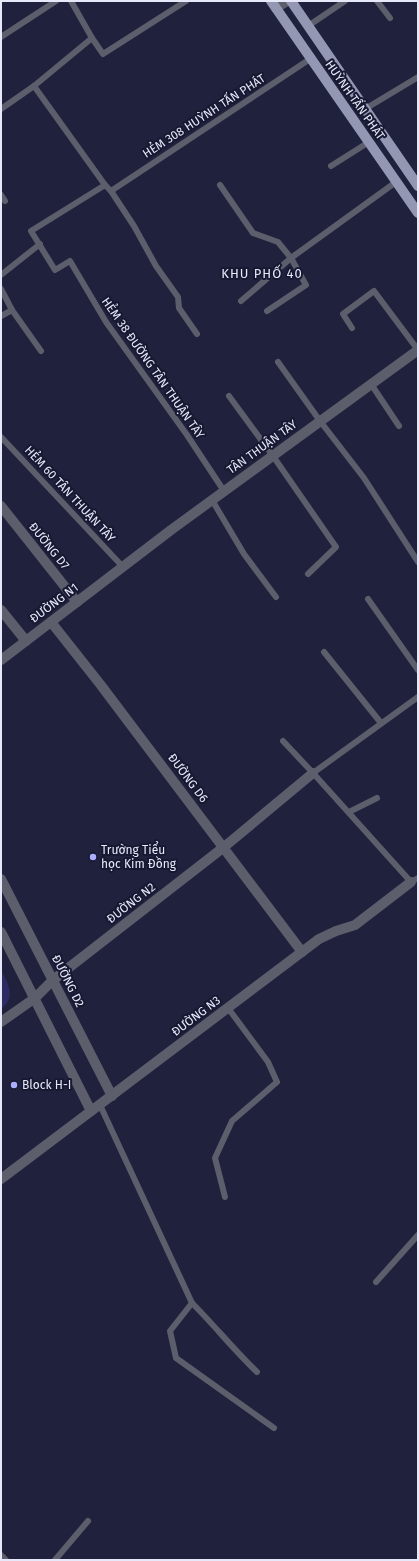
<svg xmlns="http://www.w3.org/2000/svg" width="419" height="1561" viewBox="0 0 419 1561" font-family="'Fira Sans',sans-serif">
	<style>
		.green { fill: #2c2b63 }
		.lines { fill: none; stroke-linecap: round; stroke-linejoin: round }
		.lane { stroke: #5c5e6c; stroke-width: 6 }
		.street { stroke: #5c5e6c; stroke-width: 10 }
		.primary { stroke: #9497b3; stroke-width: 10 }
		.poi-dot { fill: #aab0fb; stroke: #171831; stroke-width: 1.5 }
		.labels { text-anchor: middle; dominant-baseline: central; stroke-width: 4; stroke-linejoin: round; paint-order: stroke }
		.street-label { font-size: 12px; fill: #e7e9fb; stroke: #171831 }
		.poi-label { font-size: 12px; fill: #e7e9fb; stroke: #171831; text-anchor: start }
		.neighbourhood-label { font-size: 13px; letter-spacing: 1px; fill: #e7e9fb; stroke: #171831 }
	</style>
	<rect width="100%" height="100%" fill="#20213c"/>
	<path class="green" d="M1 970C8 984 17 997 1 1009Z"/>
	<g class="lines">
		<g class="lane">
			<polyline points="71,1 92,38"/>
			<polyline points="377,1 390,18"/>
			<polyline points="308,26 345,1"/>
			<polyline points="1,37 56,1"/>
			<polyline points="34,86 105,185 111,191 134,226 156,266 178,297 179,308 197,334"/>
			<polyline points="1,109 34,86 92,38 103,54 186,1"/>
			<polyline points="365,109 418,77"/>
			<polyline points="331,166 369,142"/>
			<polyline points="105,185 31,231 55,270 70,261 106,322 187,435 224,491"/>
			<polyline points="220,185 253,233 278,242 291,258 306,285 267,311"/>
			<polyline points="111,191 310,59"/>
			<polyline points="1,195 5,201"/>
			<polyline points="1,275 40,244"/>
			<polyline points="1,289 12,310 41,351"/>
			<polyline points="241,301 291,258 396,182"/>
			<polyline points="1,316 12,310"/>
			<polyline points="352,328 343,314 374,291 418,350"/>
			<polyline points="278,362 320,421 364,478 418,562"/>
			<polyline points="371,384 399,426"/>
			<polyline points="229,396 273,456 336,547 308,574"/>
			<polyline points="1,437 123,567"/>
			<polyline points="212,500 244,554 276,597"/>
			<polyline points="368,599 418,670"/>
			<polyline points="324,652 381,723"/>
			<polyline points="283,741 313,773 411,882 418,878"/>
			<polyline points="313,773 418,697"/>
			<polyline points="349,812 377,798"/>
			<path d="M100 1105 192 1303C214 1325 234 1350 257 1372"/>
			<polyline points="225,1197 215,1158 232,1121 277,1082 268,1062 228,1008"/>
			<polyline points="376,1282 418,1235"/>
			<polyline points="192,1303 170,1331 176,1358 274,1428"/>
			<polyline points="1,1555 6,1560"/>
			<polyline points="55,1560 88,1521"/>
		</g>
		<g class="street">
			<polyline points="276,8 287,1"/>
			<polyline points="1,506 77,602"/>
			<polyline points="1,610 26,641"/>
			<polyline points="51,622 100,684 302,952"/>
			<polyline points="1,660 171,530 418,350"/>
			<polyline points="1,879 112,1096"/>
			<polyline points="1,932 91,1111"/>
			<polyline points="1,1022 35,998 53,980 224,847 313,773"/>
			<polyline points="1,1179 319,939 336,931 355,925 411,882"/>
		</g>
		<g class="primary">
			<polyline points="271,1 418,213"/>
			<polyline points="291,1 418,186"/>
		</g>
	</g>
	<g class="poi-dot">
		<circle cx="93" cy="857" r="4"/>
		<circle cx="14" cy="1085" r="4"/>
	</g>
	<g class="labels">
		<g class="street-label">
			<text transform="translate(355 100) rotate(55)">HUỲNH TẤN PHÁT</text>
			<text transform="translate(204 116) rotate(-33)">HẺM 308 HUỲNH TẤN PHÁT</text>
			<text transform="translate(153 368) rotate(55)">HẺM 38 ĐƯỜNG TÂN THUẬN TÂY</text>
			<text transform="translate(262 447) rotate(-36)">TÂN THUẬN TÂY</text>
			<text transform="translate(70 494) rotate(47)">HẺM 60 TÂN THUẬN TÂY</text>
			<text transform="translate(49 546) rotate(51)">ĐƯỜNG D7</text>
			<text transform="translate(54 603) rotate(-37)">ĐƯỜNG N1</text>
			<text transform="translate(188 778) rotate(53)">ĐƯỜNG D6</text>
			<text transform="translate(131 903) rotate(-38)">ĐƯỜNG N2</text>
			<text transform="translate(68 981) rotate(63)">ĐƯỜNG D2</text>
			<text transform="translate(196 1016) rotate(-37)">ĐƯỜNG N3</text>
		</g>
		<g class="poi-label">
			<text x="101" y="850">Trường Tiểu<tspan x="101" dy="14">học Kim Đồng</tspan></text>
			<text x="22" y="1085">Block H-I</text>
		</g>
		<g class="neighbourhood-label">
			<text x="262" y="273">KHU PHỐ 40</text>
		</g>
	</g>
	<rect width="419" height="1561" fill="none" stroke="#e7e9fb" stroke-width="4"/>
</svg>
